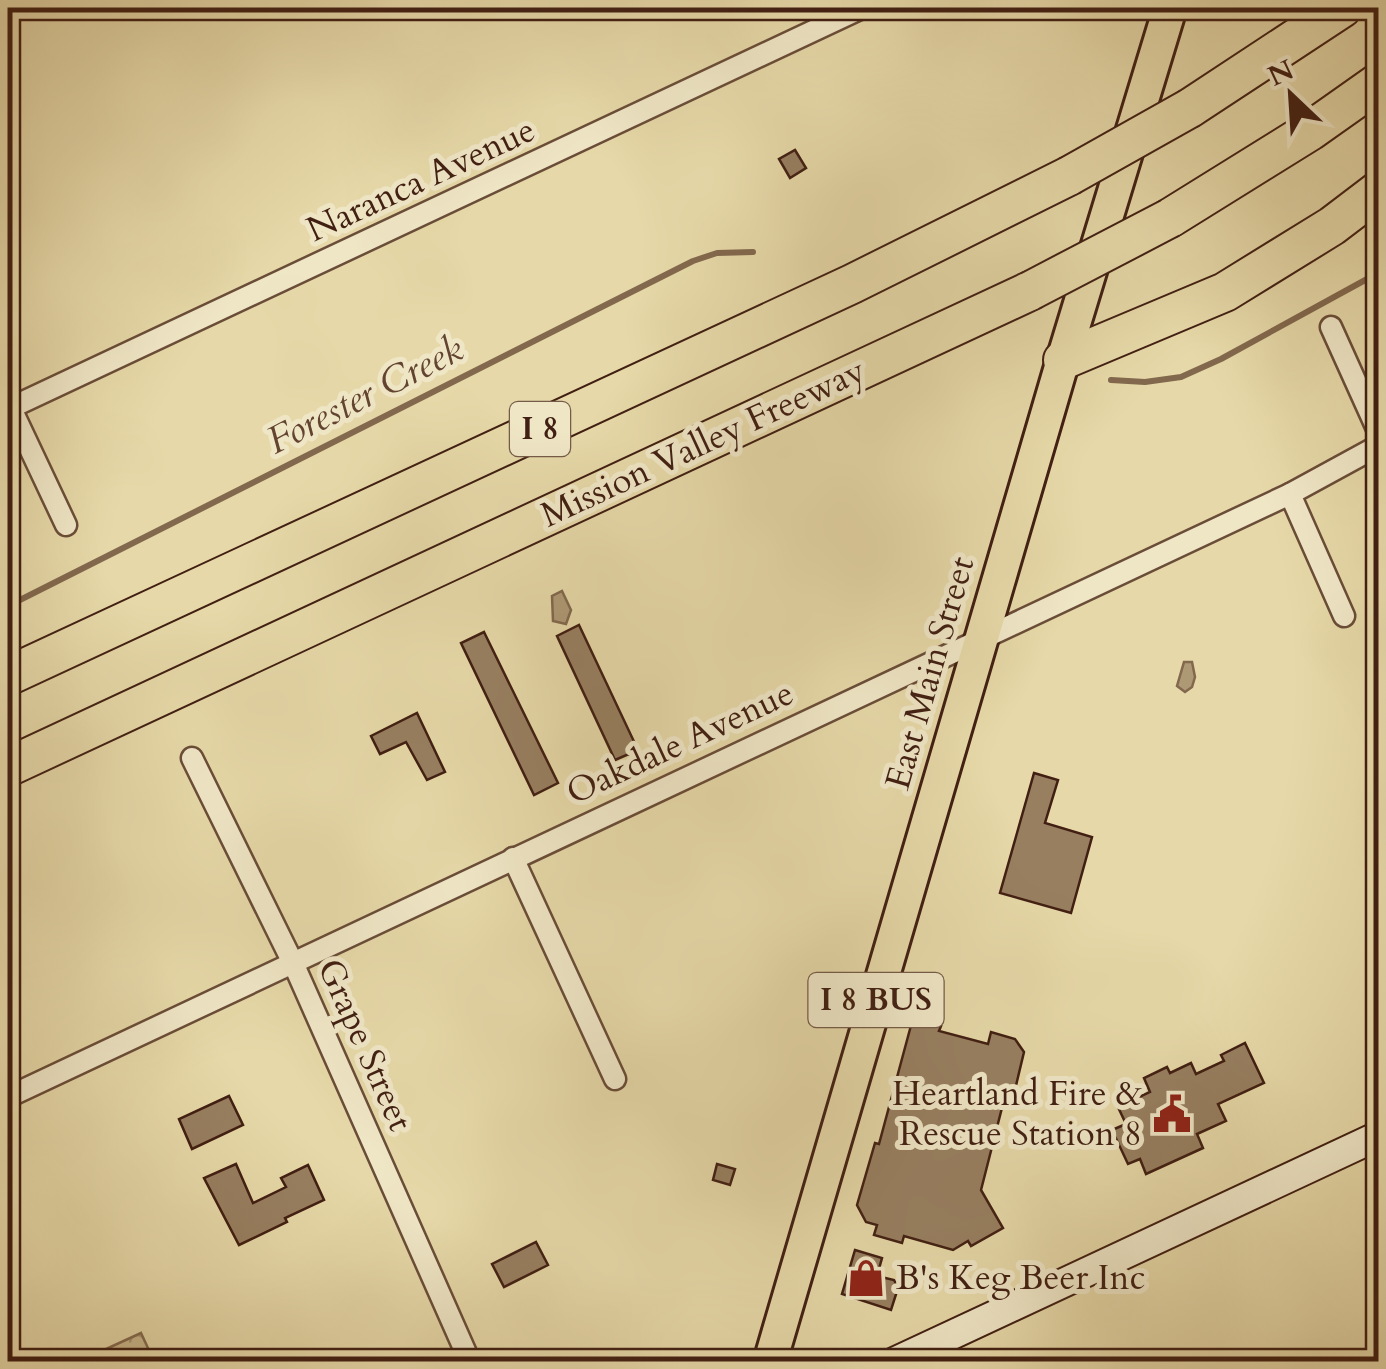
<svg xmlns="http://www.w3.org/2000/svg" width="1386" height="1369" viewBox="0 0 1386 1369" font-family="Cardo,serif">
	<style>
		.forest { fill: url(#forest-crowns); stroke: #866c50; stroke-width: 2.5 }
		.water { fill: #ae9975; stroke: #82684d; stroke-width: 2.5 }
		.lines { fill: none; stroke-linecap: round; stroke-linejoin: round }
		.stream { stroke: #82684d; stroke-width: 6 }
		.building { fill: #977f60; stroke: #411f12; stroke-width: 2.5 }
		.street-casing { stroke: #6a4d38; stroke-width: 25 }
		.secondary-casing { stroke: #411f12; stroke-width: 32 }
		.primary-casing { stroke: #411f12; stroke-width: 38 }
		.highway-casing { stroke: #411f12; stroke-width: 42 }
		.street { stroke: #efe6c6; stroke-width: 20 }
		.secondary { stroke: #efe6c6; stroke-width: 28 }
		.primary { stroke: #e6d8a8; stroke-width: 32 }
		.highway { stroke: #e6d8a8; stroke-width: 38 }
		.highway-bridge-casing { stroke: #411f12; stroke-width: 42; stroke-linecap: butt }
		.highway-bridge { stroke: #e6d8a8; stroke-width: 38 }
		.labels { text-anchor: middle; dominant-baseline: central; stroke-width: 10; stroke-linejoin: round; paint-order: stroke }
		.shield { fill: #efe6c6; stroke: #755b48; stroke-width: 2.5 }
		.shield-label { font-size: 32px; font-weight: bold; fill: #411f12 }
		.street-label { font-size: 35px; fill: #411f12; stroke: #efe6c6 }
		.poi-label { font-size: 35px; fill: #411f12; stroke: #efe6c6; text-anchor: end }
		.water-label { font-size: 38px; font-style: italic; fill: #624430; stroke: #efe6c6 }
	</style>
	<defs>
		<pattern id="forest-crowns" width="20" height="18" patternUnits="userSpaceOnUse" patternTransform="scale(2.5)"><rect width="20" height="18" fill="#cab98e"/><path d="M2 6a3 3 0 1 1 6 0M12 15a3 3 0 1 1 6 0" fill="none" stroke="#a69673"/></pattern>
	</defs>
	<rect width="100%" height="100%" fill="#e6d8a8"/>
	<filter id="stains"><feTurbulence type="fractalNoise" baseFrequency=".002" numOctaves="4"/><feColorMatrix values="0 0 0 0 .2 0 0 0 0 .09 0 0 0 0 .02 0 0 0 .5 -.17"/></filter>
	<radialGradient id="worn" r=".72"><stop offset=".6" stop-color="#630" stop-opacity="0"/><stop offset="1" stop-color="#630" stop-opacity=".3"/></radialGradient>
	<polygon class="forest" points="141,1333 154,1361 80,1361"/>
	<g class="water">
		<polygon points="562,591 571,610 566,624 553,621 552,596"/>
		<polygon points="1184,662 1192,662 1195,677 1192,687 1185,692 1177,686"/>
	</g>
	<g class="lines">
		<g class="stream">
			<polyline points="1111,380 1145,382 1181,377 1221,359 1378,273"/>
			<polyline points="8,606 693,261 717,253 753,252"/>
		</g>
	</g>
	<g class="building">
		<polygon points="795,150 806,168 790,178 779,159"/>
		<polygon points="579,625 638,750 615,760 557,636"/>
		<polygon points="484,632 558,783 534,795 461,643"/>
		<polygon points="417,713 445,772 427,780 406,742 380,754 371,736"/>
		<polygon points="1034,773 1058,780 1045,823 1092,837 1071,913 1000,893"/>
		<polygon points="913,1018 941,1026 939,1031 988,1044 991,1032 1015,1039 1024,1052 1013,1098 1005,1096 981,1190 1003,1228 971,1246 968,1241 953,1250 904,1236 902,1243 874,1235 877,1225 866,1222 857,1205 875,1143 879,1144"/>
		<polygon points="1245,1043 1264,1083 1218,1104 1226,1121 1197,1134 1203,1148 1146,1174 1140,1159 1128,1164 1112,1130 1126,1124 1118,1107 1150,1092 1144,1078 1167,1067 1170,1073 1191,1063 1196,1074 1224,1061 1221,1055"/>
		<polygon points="229,1096 243,1125 192,1149 179,1119"/>
		<polygon points="236,1164 253,1203 286,1187 281,1178 308,1165 324,1200 285,1218 287,1222 239,1245 204,1178"/>
		<polygon points="717,1164 735,1169 730,1185 713,1180"/>
		<polygon points="536,1242 548,1265 504,1287 492,1264"/>
		<polygon points="855,1250 882,1258 877,1276 894,1280 898,1288 891,1310 842,1294"/>
	</g>
	<g class="lines">
		<g class="street-casing">
			<g id="street">
				<polyline points="1331,327 1378,431"/>
				<polyline points="8,402 66,525"/>
				<polyline points="8,409 862,8"/>
				<polyline points="1290,494 1344,616"/>
				<polyline points="192,758 294,965 470,1362"/>
				<polyline points="513,858 615,1079"/>
				<polyline points="8,1097 1290,494 1378,446"/>
			</g>
		</g>
		<g class="secondary-casing">
			<polyline id="secondary" points="894,1362 1378,1136"/>
		</g>
		<g class="primary-casing">
			<polyline id="primary" points="770,1362 1063,360 1170,8"/>
		</g>
		<g class="highway-casing">
			<g id="highway">
				<polyline points="1190,108 1342,8"/>
				<polyline points="1170,218 1310,131 1378,83"/>
				<polyline points="1063,360 1225,292 1332,226 1378,191"/>
				<polyline points="8,676 852,284 1069,176"/>
				<polyline points="8,767 1030,291"/>
			</g>
		</g>
		<use href="#street" class="street"/>
		<use href="#secondary" class="secondary"/>
		<use href="#primary" class="primary"/>
		<use href="#highway" class="highway"/>
		<g class="highway-bridge-casing">
			<g id="highway-bridge">
				<polyline points="1069,176 1190,108"/>
				<polyline points="1030,291 1170,218"/>
			</g>
		</g>
		<use href="#highway-bridge" class="highway-bridge"/>
	</g>
	<defs>
		<g id="civic-bare" transform="scale(3)"><path d="M-.6-6.5H3V-4.5H.6V-3L4-1V1h2V6H-6V1h2V-1L-.6-3ZM-1.2 2.5V6h2.4V2.5Z" fill="#8f2418" stroke="#efe6c6" stroke-width="2.5" paint-order="stroke"/></g>
		<g id="shop-bare" transform="scale(3)"><path d="M-5-2.5h2.3a2.7 3.5 0 0 1 5.4 0H5L5.5 6h-11ZM-1.5-2.5h3a1.5 2.3 0 0 0-3 0Z" fill="#8f2418" stroke="#efe6c6" stroke-width="2.5" paint-order="stroke"/></g>
	</defs>
	<g fill-rule="evenodd">
		<use href="#civic-bare" x="1172" y="1114"/>
		<use href="#shop-bare" x="866" y="1278"/>
	</g>
	<g class="labels">
		<g class="shield">
			<rect x="510" y="402" width="60" height="54" rx="8"/>
			<rect x="808.5" y="973" width="135" height="54" rx="8"/>
		</g>
		<g class="shield-label">
			<text x="540" y="429">I 8</text>
			<text x="876" y="1000">I 8 BUS</text>
		</g>
		<g class="street-label">
			<text transform="translate(421 180) rotate(-25)">Naranca Avenue</text>
			<text transform="translate(703 443) rotate(-25)">Mission Valley Freeway</text>
			<text transform="translate(930 673) rotate(-74)">East Main Street</text>
			<text transform="translate(680 743) rotate(-25)">Oakdale Avenue</text>
			<text transform="translate(365 1045) rotate(66)">Grape Street</text>
		</g>
		<g class="poi-label">
			<text x="1142" y="1094">Heartland Fire &amp;<tspan x="1142" dy="40">Rescue Station 8</tspan></text>
			<text x="896" y="1278" text-anchor="start">B's Keg Beer Inc</text>
		</g>
		<g class="water-label">
			<text transform="translate(365 395) rotate(-27)">Forester Creek</text>
		</g>
	</g>
	<rect width="1386" height="1369" fill="none" stroke="#e6d8a8" stroke-width="40"/>
	<rect x="10" y="10" width="1366" height="1349" fill="none" stroke="#411f12" stroke-width="5"/>
	<rect x="20" y="20" width="1346" height="1329" fill="none" stroke="#411f12" stroke-width="2.5"/>
	<g transform="translate(1291 95) rotate(335)" stroke="#efe6c6" stroke-width="8" paint-order="stroke">
	<path d="M0-8L18 38L0 25L-18 38Z" fill="#411f12"/>
	<text y="-15" font-size="28" font-weight="bold" text-anchor="middle" fill="#411f12">N</text>
	</g>
	<rect width="100%" height="100%" filter="url(#stains)"/>
	<rect width="100%" height="100%" fill="url(#worn)"/>
</svg>
